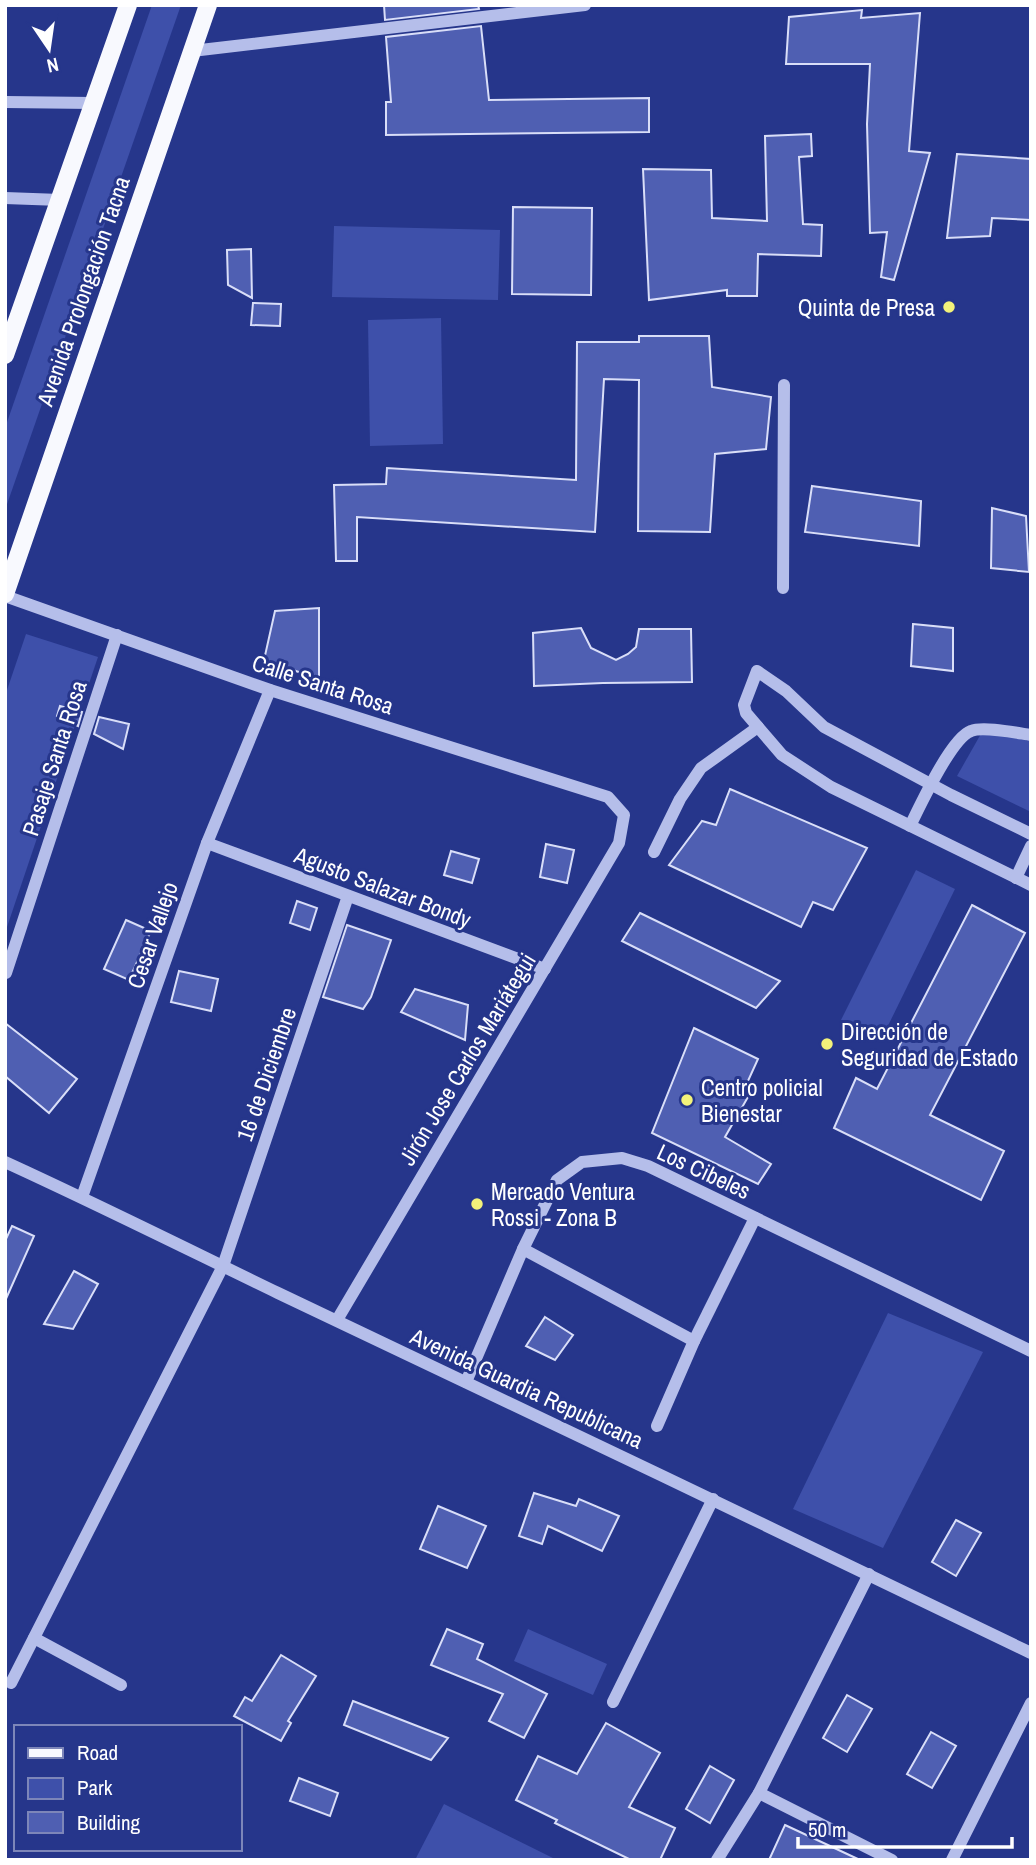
<svg xmlns="http://www.w3.org/2000/svg" width="1036" height="1865" viewBox="0 0 1036 1865" font-family="'Archivo Narrow',sans-serif">
	<style>
		.green { fill: #3e50aa }
		.building { fill: #4f5fb2; stroke: #d9def8; stroke-width: 2 }
		.lines { fill: none; stroke-linecap: round; stroke-linejoin: round }
		.minor { stroke: #b5beea; stroke-width: 12 }
		.major { stroke: #f8f9fe; stroke-width: 18 }
		.poi-dot { fill: #f3f27a; stroke: #26368b; stroke-width: 2.5 }
		.labels { text-anchor: middle; dominant-baseline: central; stroke-width: 6; stroke-linejoin: round; paint-order: stroke }
		.street-label { font-size: 23px; fill: #fff; stroke: #26368b }
		.poi-label { font-size: 23px; fill: #fff; stroke: #26368b; text-anchor: start }
	</style>
	<rect width="100%" height="100%" fill="#26368b"/>
	<g class="green">
		<polygon points="152,5 181,5 5,510 5,428"/>
		<polygon points="334,226 500,230 498,300 332,297"/>
		<polygon points="441,318 443,444 370,446 368,320"/>
		<polygon points="26,634 98,657 5,933 5,696"/>
		<polygon points="982,732 1031,741 1031,812 957,776"/>
		<polygon points="916,870 955,889 881,1040 841,1020"/>
		<polygon points="888,1313 983,1352 883,1548 793,1509"/>
		<polygon points="528,1629 607,1664 593,1695 514,1661"/>
		<polygon points="444,1804 557,1860 415,1860"/>
	</g>
	<g class="building">
		<polygon points="384,5 478,5 479,9 385,20"/>
		<polygon points="862,10 861,18 920,13 909,151 930,153 894,280 881,277 887,232 870,233 867,124 870,64 786,64 789,17"/>
		<polygon points="481,26 489,100 649,98 649,132 386,135 386,102 391,102 386,37"/>
		<polygon points="811,134 812,156 799,157 803,224 822,225 821,256 758,254 757,296 727,296 727,290 649,300 643,169 711,170 712,218 767,221 765,136"/>
		<polygon points="957,154 1031,159 1031,220 992,218 990,236 947,238"/>
		<polygon points="513,207 592,208 591,295 512,294"/>
		<polygon points="251,249 252,298 228,285 227,250"/>
		<polygon points="253,303 281,304 280,326 251,325"/>
		<polygon points="639,336 709,336 712,387 771,397 766,449 715,454 710,532 638,531 639,380 604,379 595,532 357,517 357,561 336,561 334,485 386,484 387,468 576,480 577,342 639,342"/>
		<polygon points="812,486 921,501 919,546 805,532"/>
		<polygon points="992,508 1026,516 1029,572 991,568"/>
		<polygon points="319,608 319,679 264,660 275,611"/>
		<polygon points="913,624 953,628 953,671 911,666"/>
		<polygon points="581,628 591,648 616,660 628,654 636,647 639,629 691,629 692,682 603,683 534,686 533,633"/>
		<polygon points="60,706 82,712 78,726 57,716"/>
		<polygon points="99,717 129,724 123,749 94,734"/>
		<polygon points="730,789 867,848 833,910 813,902 801,927 669,865 702,821 716,825"/>
		<polygon points="546,844 574,850 567,883 540,877"/>
		<polygon points="451,851 479,859 472,883 444,875"/>
		<polygon points="297,901 317,908 310,930 290,923"/>
		<polygon points="972,905 1025,933 930,1115 1004,1151 981,1200 834,1128 856,1078 877,1089"/>
		<polygon points="640,913 780,981 756,1008 622,941"/>
		<polygon points="126,920 151,931 129,980 104,969"/>
		<polygon points="347,925 391,940 371,997 363,1009 323,997"/>
		<polygon points="179,971 218,979 211,1011 171,1002"/>
		<polygon points="415,989 468,1005 465,1040 401,1012"/>
		<polygon points="5,1023 77,1079 49,1113 5,1076"/>
		<polygon points="694,1028 758,1059 742,1094 748,1097 725,1137 771,1164 758,1184 652,1133"/>
		<polygon points="12,1226 34,1236 5,1301 5,1241"/>
		<polygon points="74,1271 98,1284 73,1329 44,1324"/>
		<polygon points="545,1317 573,1335 555,1360 526,1346"/>
		<polygon points="534,1493 576,1506 579,1499 619,1516 602,1551 548,1526 542,1544 519,1536"/>
		<polygon points="438,1506 486,1526 467,1568 420,1549"/>
		<polygon points="956,1520 981,1533 956,1576 932,1562"/>
		<polygon points="447,1629 483,1644 477,1659 547,1694 524,1738 489,1721 503,1694 431,1665"/>
		<polygon points="281,1655 316,1676 288,1721 291,1723 281,1741 234,1716 245,1697 252,1701"/>
		<polygon points="847,1695 872,1709 847,1752 823,1738"/>
		<polygon points="353,1701 448,1738 431,1760 344,1725"/>
		<polygon points="606,1723 660,1753 629,1807 675,1828 660,1860 631,1860 555,1823 557,1820 516,1800 538,1756 577,1774"/>
		<polygon points="931,1732 956,1746 932,1788 907,1774"/>
		<polygon points="710,1766 734,1780 710,1823 686,1809"/>
		<polygon points="299,1778 338,1793 330,1816 290,1801"/>
		<polygon points="785,1825 860,1860 769,1860"/>
	</g>
	<g class="lines">
		<g class="minor">
			<polyline points="192,51 585,5"/>
			<polyline points="5,102 93,103"/>
			<polyline points="5,198 60,200"/>
			<polyline points="783,588 784,385"/>
			<polyline points="5,596 270,690 608,797 624,815 619,843 337,1320"/>
			<path d="M910 826C920 806 951 738 971 731 983 726 1017 733 1031 735"/>
			<polyline points="1031,834 951,795 824,727 786,691 757,671 744,705 746,713 782,755 831,787 1031,885"/>
			<polyline points="207,843 545,969"/>
			<polyline points="654,852 680,799 701,768 758,727"/>
			<polyline points="1016,878 1031,846"/>
			<polyline points="6,973 117,635"/>
			<path d="M5 1162C97 1204 187 1249 278 1293 530 1412 780 1532 1031 1653"/>
			<polyline points="82,1197 207,843 270,690"/>
			<polyline points="523,1249 694,1341 657,1426"/>
			<polyline points="694,1341 755,1218"/>
			<polyline points="466,1382 523,1249 557,1180 582,1162 622,1158 648,1166 1031,1351"/>
			<polyline points="34,1638 121,1685"/>
			<polyline points="11,1683 223,1266 348,896"/>
			<polyline points="613,1702 713,1499"/>
			<polyline points="759,1793 892,1860"/>
			<polyline points="717,1860 759,1793 869,1574"/>
			<polyline points="952,1860 1031,1703"/>
		</g>
		<g class="major">
			<polyline points="5,355 128,5"/>
			<polyline points="5,594 208,5"/>
		</g>
	</g>
	<g class="poi-dot">
		<circle cx="949" cy="307" r="7"/>
		<circle cx="827" cy="1044" r="7"/>
		<circle cx="687" cy="1100" r="7"/>
		<circle cx="477" cy="1204" r="7"/>
	</g>
	<g class="labels">
		<g class="street-label">
			<text transform="translate(83 291) rotate(-71)">Avenida Prolongación Tacna</text>
			<text transform="translate(323 684) rotate(18)">Calle Santa Rosa</text>
			<text transform="translate(54 758) rotate(-72)">Pasaje Santa Rosa</text>
			<text transform="translate(383 887) rotate(21)">Agusto Salazar Bondy</text>
			<text transform="translate(152 935) rotate(-71)">Cesar Vallejo</text>
			<text transform="translate(467 1059) rotate(-59)">Jirón Jose Carlos Mariátegui</text>
			<text transform="translate(266 1074) rotate(-71)">16 de Diciembre</text>
			<text transform="translate(704 1171) rotate(25)">Los Cibeles</text>
			<text transform="translate(527 1388) rotate(25)">Avenida Guardia Republicana</text>
		</g>
		<g class="poi-label">
			<text x="935" y="307" text-anchor="end">Quinta de Presa</text>
			<text x="841" y="1031">Dirección de<tspan x="841" dy="26">Seguridad de Estado</tspan></text>
			<text x="701" y="1087">Centro policial<tspan x="701" dy="26">Bienestar</tspan></text>
			<text x="491" y="1191">Mercado Ventura<tspan x="491" dy="26">Rossi - Zona B</tspan></text>
		</g>
	</g>
	<rect width="1036" height="1865" fill="none" stroke="#ffffff" stroke-width="14"/>
	<rect x="14" y="1725" width="228" height="126" fill="#26368b" stroke="#7d86b9" stroke-width="2"/>
	<rect x="28" y="1748" width="35" height="10" fill="#f8f9fe" stroke="#7d86b9" stroke-width="2"/>
	<text x="77" y="1760" font-size="21" fill="#ffffff">Road</text>
	<rect x="28" y="1778" width="35" height="21" fill="#3e50aa" stroke="#7d86b9" stroke-width="2"/>
	<text x="77" y="1795" font-size="21" fill="#ffffff">Park</text>
	<rect x="28" y="1812" width="35" height="21" fill="#4f5fb2" stroke="#7d86b9" stroke-width="2"/>
	<text x="77" y="1830" font-size="21" fill="#ffffff">Building</text>
	<g transform="translate(49 49) rotate(167)" stroke="#26368b" stroke-width="5" paint-order="stroke">
	<path d="M0-5L12 26L0 18L-12 26Z" fill="#ffffff"/>
	<text y="-10" font-size="19" font-weight="bold" text-anchor="middle" fill="#ffffff">N</text>
	</g>
	<path d="M798 1837v10h214v-10" fill="none" stroke="#ffffff" stroke-width="3.5"/>
	<text x="808" y="1837" font-size="21" fill="#ffffff" stroke="#26368b" stroke-width="5" paint-order="stroke">50 m</text>
</svg>
